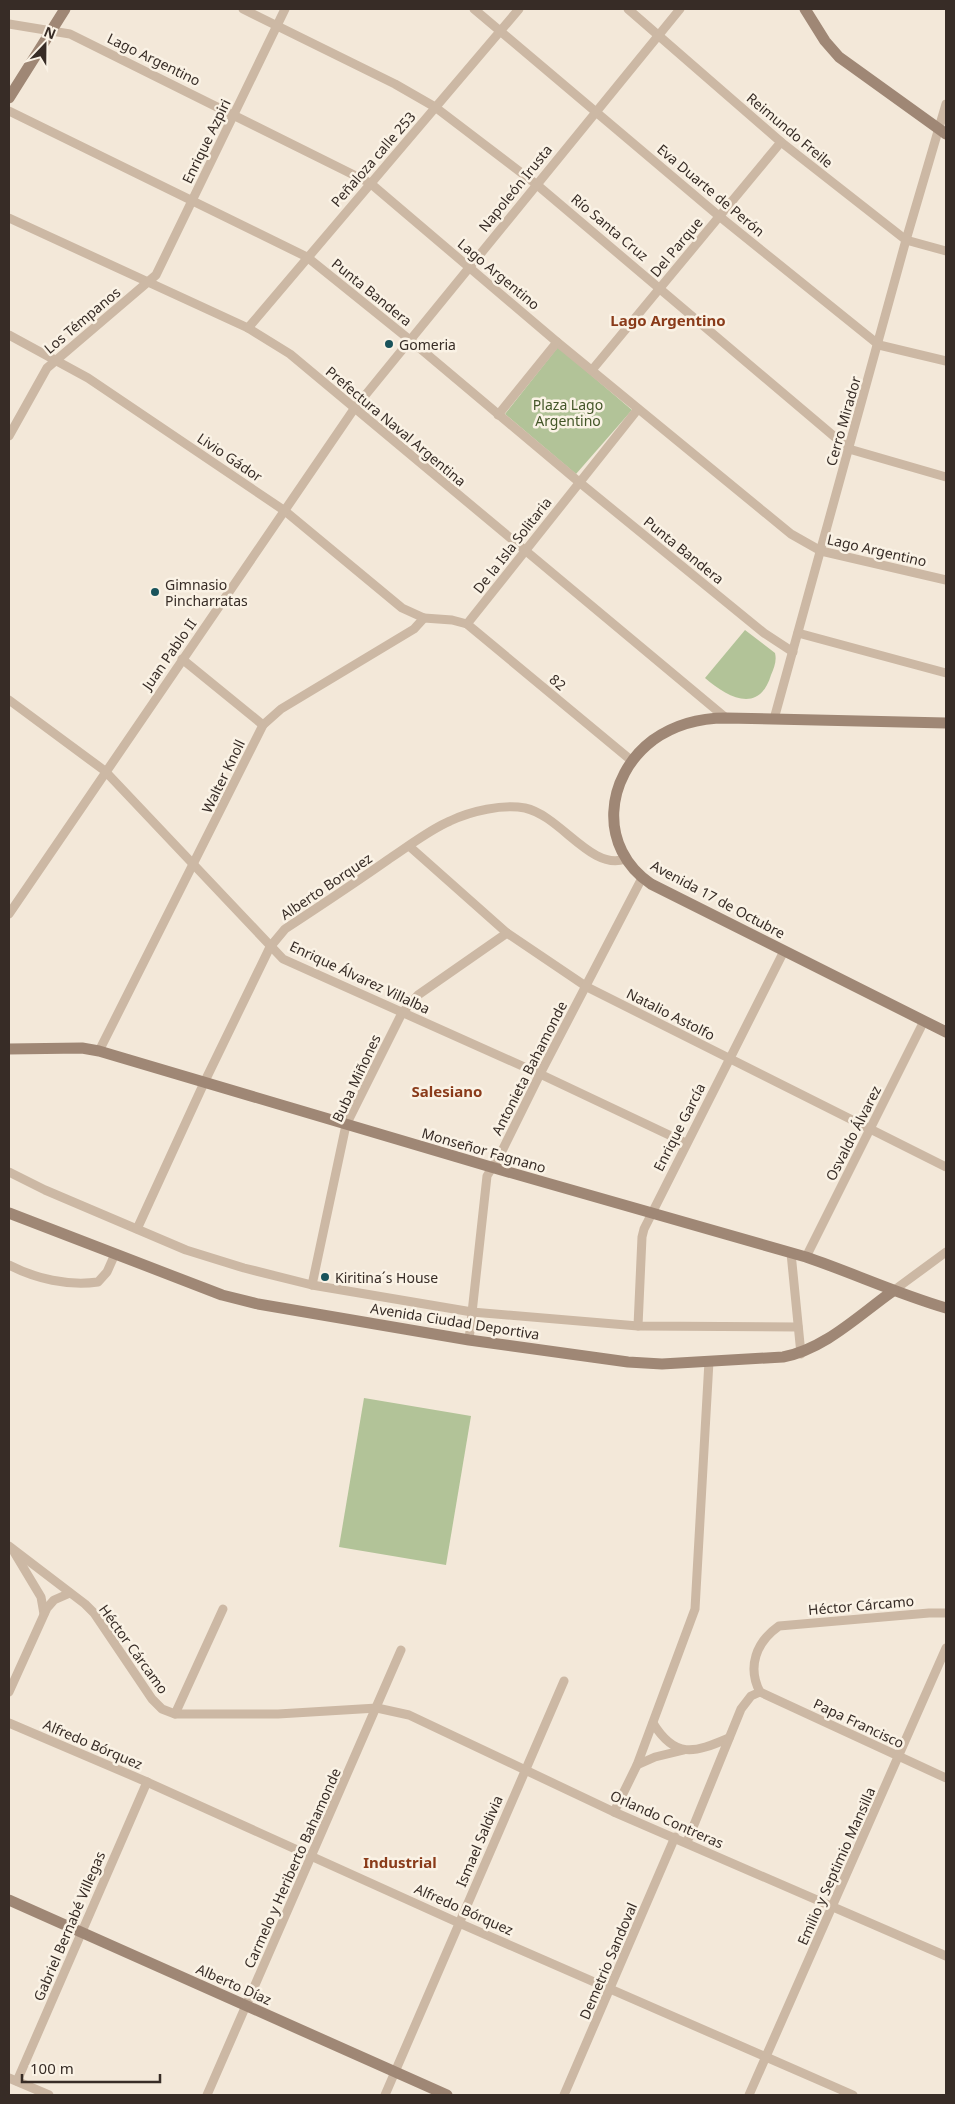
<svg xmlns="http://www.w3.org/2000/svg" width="955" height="2104" viewBox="0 0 955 2104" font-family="'Noto Sans',sans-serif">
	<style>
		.green { fill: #b2c398 }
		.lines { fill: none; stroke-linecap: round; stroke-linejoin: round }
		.street { stroke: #ccb8a4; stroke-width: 9 }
		.secondary { stroke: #9f8775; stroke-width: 11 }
		.poi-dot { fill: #19535b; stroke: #faf2e5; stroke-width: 2 }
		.labels { text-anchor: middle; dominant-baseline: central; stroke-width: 5; stroke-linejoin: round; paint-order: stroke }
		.street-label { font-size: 14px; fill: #372c26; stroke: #faf2e5 }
		.poi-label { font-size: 14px; fill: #372c26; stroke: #faf2e5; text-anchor: start }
		.park-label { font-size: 14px; fill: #435628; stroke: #faf2e5 }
		.neighbourhood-label { font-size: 15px; font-weight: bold; fill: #8a3b1a; stroke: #faf2e5 }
	</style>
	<rect width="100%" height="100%" fill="#f3e8d9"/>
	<g class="green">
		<polygon points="558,347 632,410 576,474 505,414"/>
		<path d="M745 630 775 653C777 661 774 668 771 675 759 715 727 697 705 678Z"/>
		<polygon points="364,1398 471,1416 446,1565 339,1547"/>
	</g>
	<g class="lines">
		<g class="street">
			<polyline points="243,9 395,84 435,107 536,184 849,449 946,477"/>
			<polyline points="474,9 719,216 879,345 946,361"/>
			<polyline points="628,9 781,142 906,240 946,251"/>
			<polyline points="9,24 70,34 370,183 557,342 791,534 821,551 946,580"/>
			<polyline points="9,111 307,257 410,340 579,482 764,633 793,652"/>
			<polyline points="9,218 248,328 290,354 726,718"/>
			<polyline points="248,328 519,9"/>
			<polyline points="9,335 88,378 285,511 402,608 424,618"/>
			<polyline points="592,370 781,142"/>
			<polyline points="498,415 557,342"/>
			<polyline points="9,436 47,368 156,275 285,9"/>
			<polyline points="467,624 638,409"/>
			<polyline points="798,633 946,673"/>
			<polyline points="182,659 263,725"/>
			<polyline points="9,700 105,771 283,959 540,1074 686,1143"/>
			<polyline points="774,719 906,240 946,104"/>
			<polyline points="409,846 507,933 587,987 946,1167"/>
			<polyline points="9,914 354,409 680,9"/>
			<polyline points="99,1051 263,725 281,709 414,629 424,618 452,620 467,624 632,761"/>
			<polyline points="9,1172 45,1190 186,1250 244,1268 312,1285 472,1312 638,1326 798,1327"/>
			<path d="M137 1229 204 1083 270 947 285 929C320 906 355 883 389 859 409 846 429 830 450 821 471 811 502 804 525 808 561 816 591 871 625 859"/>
			<polyline points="791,1253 801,1354"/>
			<polyline points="806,1257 924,1021"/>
			<path d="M9 1265C36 1279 68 1286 98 1282L107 1272 115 1254"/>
			<polyline points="312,1285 346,1125 402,1013 418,995 507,933"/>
			<polyline points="893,1291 946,1252"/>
			<polyline points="638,1326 642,1237 644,1229 784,951"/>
			<polyline points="469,1340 487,1176 500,1155 540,1074 642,878"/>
			<polyline points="9,1546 85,1604 94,1613 152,1699 162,1709 175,1714 278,1714 377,1708 409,1715 614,1812 946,1956"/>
			<polyline points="14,1552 41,1597 44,1614"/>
			<polyline points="9,1692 47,1608 54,1600 70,1593"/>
			<polyline points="760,1692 946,1778"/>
			<polyline points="175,1714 223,1609"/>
			<polyline points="9,1723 147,1782 459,1923 853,2095"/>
			<path d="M653 1723C675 1759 694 1753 729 1738"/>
			<polyline points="637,1765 655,1757 684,1750"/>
			<polyline points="614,1812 637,1765 695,1609 709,1361"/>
			<path d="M687 1842 741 1709 751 1696 760 1692C747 1667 756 1642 779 1626L929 1613H946"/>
			<polyline points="9,2078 49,2095"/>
			<polyline points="17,2081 147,1782"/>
			<polyline points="207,2095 401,1650"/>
			<polyline points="385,2095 564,1681"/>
			<polyline points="564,2095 675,1837"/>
			<polyline points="749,2095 946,1648"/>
		</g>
		<g class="secondary">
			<polyline points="805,9 825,41 839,57 946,134"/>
			<polyline points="9,98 65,9"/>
			<path d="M946 723 726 718C700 718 674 725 653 740 604 777 598 848 651 884L946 1032"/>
			<path d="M9 1049 82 1048 99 1051 491 1167 806 1257C853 1273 898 1294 946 1308"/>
			<path d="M9 1213 222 1295 258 1304 469 1340 628 1362 662 1364 783 1357C825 1349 859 1315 893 1291"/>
			<polyline points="9,1900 447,2095"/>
		</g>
	</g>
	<g class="poi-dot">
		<circle cx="389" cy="344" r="5"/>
		<circle cx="155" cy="592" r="5"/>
		<circle cx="325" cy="1277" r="5"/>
	</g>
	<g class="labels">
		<g class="street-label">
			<text transform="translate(154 59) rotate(26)">Lago Argentino</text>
			<text transform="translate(790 130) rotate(40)">Reimundo Freile</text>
			<text transform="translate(206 141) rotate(-64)">Enrique Azpiri</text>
			<text transform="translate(373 159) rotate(-49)">Peñaloza calle 253</text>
			<text transform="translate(515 188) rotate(-51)">Napoleón Irusta</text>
			<text transform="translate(711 190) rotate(40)">Eva Duarte de Perón</text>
			<text transform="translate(610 227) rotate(40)">Río Santa Cruz</text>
			<text transform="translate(676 247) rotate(-50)">Del Parque</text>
			<text transform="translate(499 274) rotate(40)">Lago Argentino</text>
			<text transform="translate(372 292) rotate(39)">Punta Bandera</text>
			<text transform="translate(82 320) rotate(-40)">Los Témpanos</text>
			<text transform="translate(843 421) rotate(-74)">Cerro Mirador</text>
			<text transform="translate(396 426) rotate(40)">Prefectura Naval Argentina</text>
			<text transform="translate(230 457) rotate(34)">Livio Gádor</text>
			<text transform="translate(512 545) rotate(-52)">De la Isla Solitaria</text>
			<text transform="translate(684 550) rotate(39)">Punta Bandera</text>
			<text transform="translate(877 550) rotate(13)">Lago Argentino</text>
			<text transform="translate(169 654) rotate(-55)">Juan Pablo II</text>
			<text transform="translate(558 682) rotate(40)">82</text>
			<text transform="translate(223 776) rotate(-64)">Walter Knoll</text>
			<text transform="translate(326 886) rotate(-34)">Alberto Borquez</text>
			<text transform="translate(718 899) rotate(28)">Avenida 17 de Octubre</text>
			<text transform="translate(360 977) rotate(25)">Enrique Álvarez Villalba</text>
			<text transform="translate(671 1014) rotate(27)">Natalio Astolfo</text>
			<text transform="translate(529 1068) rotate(-63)">Antonieta Bahamonde</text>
			<text transform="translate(356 1078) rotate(-65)">Buba Miñones</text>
			<text transform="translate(679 1127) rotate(-63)">Enrique García</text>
			<text transform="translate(853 1133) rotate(-63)">Osvaldo Álvarez</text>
			<text transform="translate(484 1150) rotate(16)">Monseñor Fagnano</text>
			<text transform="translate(455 1321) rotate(9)">Avenida Ciudad Deportiva</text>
			<text transform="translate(861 1605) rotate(-5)">Héctor Cárcamo</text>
			<text transform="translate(134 1649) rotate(54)">Héctor Cárcamo</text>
			<text transform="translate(859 1723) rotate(25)">Papa Francisco</text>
			<text transform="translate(93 1744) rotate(23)">Alfredo Bórquez</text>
			<text transform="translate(667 1819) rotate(24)">Orlando Contreras</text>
			<text transform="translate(479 1841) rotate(-67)">Ismael Saldivia</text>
			<text transform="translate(836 1866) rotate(-66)">Emilio y Septimio Mansilla</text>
			<text transform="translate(292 1868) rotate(-66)">Carmelo y Heriberto Bahamonde</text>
			<text transform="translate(464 1909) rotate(24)">Alfredo Bórquez</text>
			<text transform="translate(69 1926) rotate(-67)">Gabriel Bernabé Villegas</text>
			<text transform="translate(608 1961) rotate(-67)">Demetrio Sandoval</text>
			<text transform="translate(234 1984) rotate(24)">Alberto Díaz</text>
		</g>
		<g class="poi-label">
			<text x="399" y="344">Gomeria</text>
			<text x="165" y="584">Gimnasio<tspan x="165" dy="16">Pincharratas</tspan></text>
			<text x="335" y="1277">Kiritina´s House</text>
		</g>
		<g class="park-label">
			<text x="568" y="404">Plaza Lago<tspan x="568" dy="16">Argentino</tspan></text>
		</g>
		<g class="neighbourhood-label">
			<text x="668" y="320">Lago Argentino</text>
			<text x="447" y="1091">Salesiano</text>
			<text x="400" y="1862">Industrial</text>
		</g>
	</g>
	<rect width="955" height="2104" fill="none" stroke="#372c26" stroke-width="20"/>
	<g transform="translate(45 45) rotate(22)" stroke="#faf2e5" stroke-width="4" paint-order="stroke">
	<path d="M0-4L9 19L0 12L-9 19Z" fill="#372c26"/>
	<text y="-8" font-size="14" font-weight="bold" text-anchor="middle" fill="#372c26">N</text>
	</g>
	<path d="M22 2074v8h138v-8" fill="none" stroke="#372c26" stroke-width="2.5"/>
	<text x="30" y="2074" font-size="15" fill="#372c26" stroke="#faf2e5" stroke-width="4" paint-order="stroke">100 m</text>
</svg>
